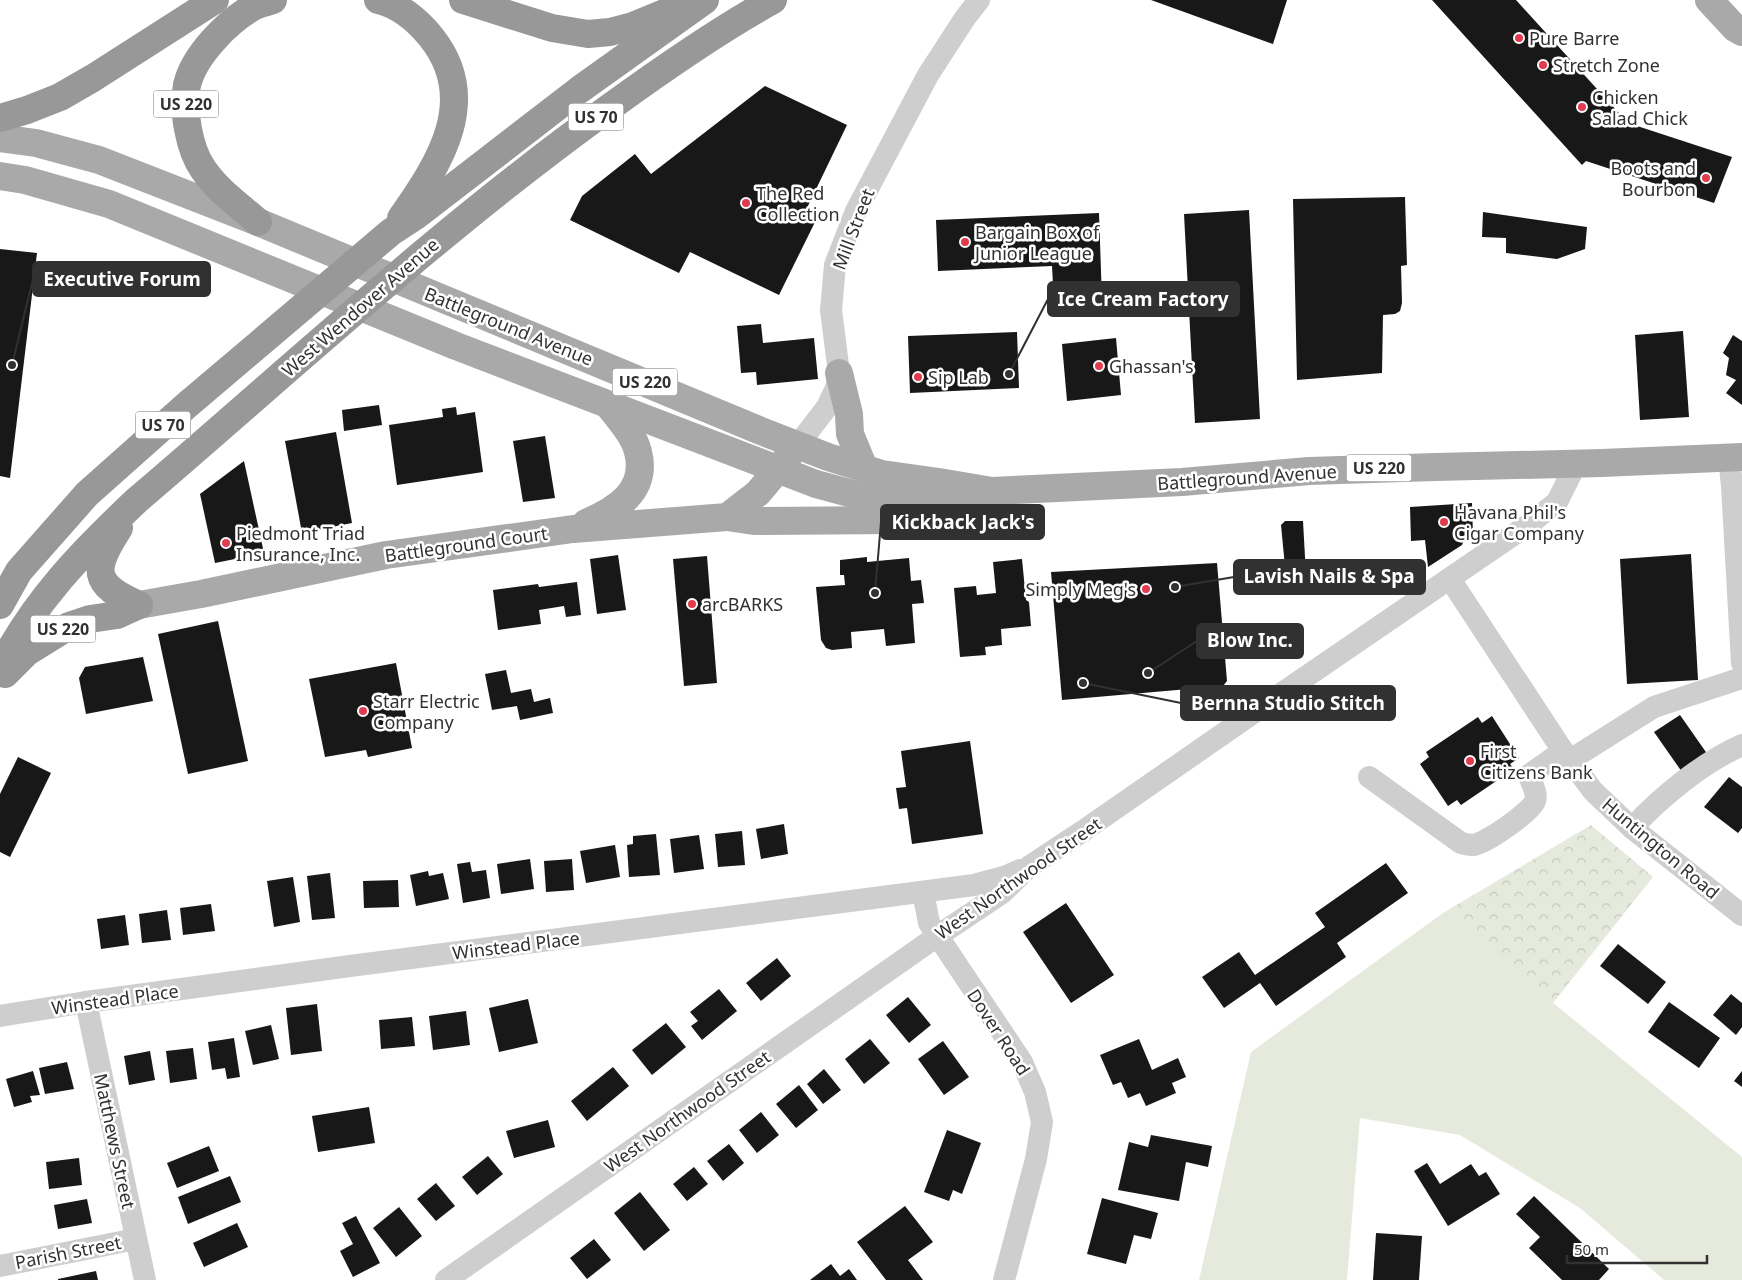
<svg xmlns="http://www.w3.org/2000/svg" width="1742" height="1280" viewBox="0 0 1742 1280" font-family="'Noto Sans',sans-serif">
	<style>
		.green { fill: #e5eadd }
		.forest { fill: url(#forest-crowns) }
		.building { fill: #181818 }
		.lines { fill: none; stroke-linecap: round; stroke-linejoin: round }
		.minor { stroke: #cecece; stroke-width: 22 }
		.major { stroke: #a9a9a9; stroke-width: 28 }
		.highway { stroke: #989898; stroke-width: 28 }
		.poi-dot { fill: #e03b4e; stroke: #fff; stroke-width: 2 }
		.labels { text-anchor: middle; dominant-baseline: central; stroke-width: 5; stroke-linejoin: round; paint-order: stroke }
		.shield { fill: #fff; stroke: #6f6f6f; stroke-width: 1 }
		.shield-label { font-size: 16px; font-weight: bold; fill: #313131 }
		.poi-label { font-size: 18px; fill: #313131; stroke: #fff; text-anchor: start }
		.street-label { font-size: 18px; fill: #313131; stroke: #fff }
		.leader { fill: none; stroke: #313131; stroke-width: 2 }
		.callout-dot { fill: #313131; stroke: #fff; stroke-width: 2 }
		.callout { fill: #313131; stroke: #313131; stroke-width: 2 }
		.callout-label { font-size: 19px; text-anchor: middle; font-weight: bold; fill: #fff }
	</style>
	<defs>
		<pattern id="forest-crowns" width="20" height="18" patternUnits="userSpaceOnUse" patternTransform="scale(1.25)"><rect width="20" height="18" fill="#e5eadd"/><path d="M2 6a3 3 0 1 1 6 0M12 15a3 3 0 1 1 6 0" fill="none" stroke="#c5c9be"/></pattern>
	</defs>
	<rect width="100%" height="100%" fill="#fff"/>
	<polygon class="green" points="1443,913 1742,1157 1742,1280 1664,1280 1580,1208 1460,1135 1360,1118 1347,1280 1199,1280 1251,1052"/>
	<polygon class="forest" points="1591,825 1653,877 1553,1003 1443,913"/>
	<g class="building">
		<polygon points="1151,0 1287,0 1273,44"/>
		<polygon points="1432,0 1516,0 1628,123 1732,157 1714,203 1586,161 1582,165"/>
		<polygon points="765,86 847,125 806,210 818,216 779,295 690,252 679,273 570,220 582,196 635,154 651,174"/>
		<polygon points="1405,197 1407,265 1401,266 1402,303 1400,311 1395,314 1383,315 1382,373 1297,380 1293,199"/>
		<polygon points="1249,210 1260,419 1195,423 1184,214"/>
		<polygon points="1483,212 1587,227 1585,249 1557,259 1506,253 1506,238 1482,237"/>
		<polygon points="1099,213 1102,300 1054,303 1052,266 938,271 936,220"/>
		<polygon points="0,249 37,253 10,478 0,476"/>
		<polygon points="761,324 763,343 814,338 818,379 757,385 756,372 741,373 737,326"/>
		<polygon points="1683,331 1689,417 1640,420 1635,335"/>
		<polygon points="1017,332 1019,388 910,393 908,336"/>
		<polygon points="1733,335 1742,341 1742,405 1726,393 1736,380 1726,375 1729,358 1723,353"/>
		<polygon points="1116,338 1121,395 1067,401 1062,344"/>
		<polygon points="379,405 382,425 344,431 342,410"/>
		<polygon points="456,407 457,415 475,412 483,472 397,485 389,425 443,417 442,409"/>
		<polygon points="336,432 352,523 302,533 285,441"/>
		<polygon points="545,436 555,498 523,502 513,441"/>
		<polygon points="244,461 264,553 215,563 200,494"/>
		<polygon points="1472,503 1473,536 1465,538 1462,545 1428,567 1425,540 1411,541 1410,507"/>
		<polygon points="1285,521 1303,521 1306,575 1286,577 1281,525"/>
		<polygon points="1691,554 1698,680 1627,684 1620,559"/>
		<polygon points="618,555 626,610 597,614 590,559"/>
		<polygon points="707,556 717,683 684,686 673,559"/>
		<polygon points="867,557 867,562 909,558 911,581 921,580 924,603 912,604 915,643 886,646 884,629 851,632 852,648 832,650 826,648 821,640 816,587 845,585 844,575 840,575 840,560"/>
		<polygon points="1022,559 1026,600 1029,602 1031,626 1001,629 1002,645 985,647 986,655 960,657 954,588 976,586 977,595 996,593 993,562"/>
		<polygon points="1217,563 1227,681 1223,686 1062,700 1051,572"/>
		<polygon points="577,582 581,615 566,617 564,606 539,610 541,624 498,630 493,590 538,584 539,587"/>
		<polygon points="218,621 248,761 188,774 158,634"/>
		<polygon points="143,657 153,701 86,714 79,678 85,667"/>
		<polygon points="396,663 412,748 368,757 366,750 325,757 309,679"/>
		<polygon points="506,670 511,693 531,689 534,702 550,698 553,713 520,720 517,706 492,710 485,674"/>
		<polygon points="1680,715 1708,755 1682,772 1654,732"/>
		<polygon points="1492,716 1519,758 1510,764 1514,769 1461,805 1457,800 1448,806 1420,764 1429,757 1426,752 1478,717 1482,723"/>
		<polygon points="970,741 983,834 912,844 907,808 899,809 896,788 906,787 901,751"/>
		<polygon points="18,757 51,773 10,857 0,852 0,794"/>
		<polygon points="1729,777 1742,787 1742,828 1738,833 1704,807"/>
		<polygon points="784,824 788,854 761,859 756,829"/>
		<polygon points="742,831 745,865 718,867 715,834"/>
		<polygon points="656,834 660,875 629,877 627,845 633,844 633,836"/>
		<polygon points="699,835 704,869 674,873 670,839"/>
		<polygon points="615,845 620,877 586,883 580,851"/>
		<polygon points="530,859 534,889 501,894 497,864"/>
		<polygon points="572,859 574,890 546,892 544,861"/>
		<polygon points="470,862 472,872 486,870 490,898 463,903 457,864"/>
		<polygon points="1386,863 1408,893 1337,943 1346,957 1276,1006 1260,983 1224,1008 1202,977 1239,952 1255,975 1325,927 1315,913"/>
		<polygon points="428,871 429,876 443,873 449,899 416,906 410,875"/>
		<polygon points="330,873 335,918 312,920 307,876"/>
		<polygon points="293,877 300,922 274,927 267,881"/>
		<polygon points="398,880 399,907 364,908 363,881"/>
		<polygon points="1066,903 1114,975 1071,1003 1023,932"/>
		<polygon points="211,904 215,931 183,935 180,908"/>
		<polygon points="167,910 171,940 142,943 139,914"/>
		<polygon points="125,915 129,945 101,949 97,919"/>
		<polygon points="1618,944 1666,982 1648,1004 1600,966"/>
		<polygon points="777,958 791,976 761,1001 746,983"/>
		<polygon points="719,989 737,1011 702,1040 691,1026 698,1021 690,1012"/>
		<polygon points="1731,994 1742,1003 1742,1027 1736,1035 1713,1015"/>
		<polygon points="908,997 931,1025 909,1043 886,1015"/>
		<polygon points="528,999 538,1043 499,1052 489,1008"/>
		<polygon points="1669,1002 1720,1038 1699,1068 1648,1032"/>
		<polygon points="317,1004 322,1051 291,1055 286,1008"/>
		<polygon points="466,1011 470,1045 433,1050 429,1016"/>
		<polygon points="412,1017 415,1046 381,1049 379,1020"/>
		<polygon points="666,1023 686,1047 652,1075 632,1050"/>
		<polygon points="271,1025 279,1059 253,1065 245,1031"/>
		<polygon points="234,1038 240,1077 227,1079 225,1068 212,1070 208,1042"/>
		<polygon points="870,1039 890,1063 864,1084 845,1059"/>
		<polygon points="1139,1039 1152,1070 1178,1058 1186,1077 1172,1083 1176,1093 1146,1106 1140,1093 1128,1098 1121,1082 1113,1085 1100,1055"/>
		<polygon points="943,1041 969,1077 944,1095 918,1059"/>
		<polygon points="193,1048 197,1079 170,1083 166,1051"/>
		<polygon points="150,1051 155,1080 129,1085 124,1056"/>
		<polygon points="67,1062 74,1089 45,1094 39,1068"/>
		<polygon points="613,1067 629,1086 587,1121 571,1101"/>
		<polygon points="824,1069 841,1090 823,1104 807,1084"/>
		<polygon points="33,1071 40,1095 30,1096 32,1102 14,1107 6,1079"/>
		<polygon points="1742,1071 1742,1087 1734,1081"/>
		<polygon points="799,1085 818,1110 796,1128 776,1104"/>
		<polygon points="369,1107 375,1143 318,1152 312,1116"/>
		<polygon points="761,1112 779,1135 757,1153 739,1130"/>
		<polygon points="548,1120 555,1147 514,1158 506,1131"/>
		<polygon points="947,1130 981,1143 962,1194 953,1190 949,1201 924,1192"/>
		<polygon points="1151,1135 1212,1146 1208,1167 1186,1162 1179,1201 1118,1190 1129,1142 1148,1147"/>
		<polygon points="729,1144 744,1163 723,1181 707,1161"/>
		<polygon points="209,1146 219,1171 177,1188 167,1163"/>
		<polygon points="488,1156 503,1174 477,1195 462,1177"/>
		<polygon points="79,1158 82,1185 49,1189 46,1162"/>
		<polygon points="1427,1163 1440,1184 1471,1164 1479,1176 1486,1172 1500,1194 1448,1226 1414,1171"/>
		<polygon points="694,1167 708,1184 687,1201 673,1184"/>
		<polygon points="230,1176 241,1202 188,1224 178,1197"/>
		<polygon points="436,1183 455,1206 436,1221 417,1199"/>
		<polygon points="640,1192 670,1230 644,1251 614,1213"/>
		<polygon points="1534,1196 1609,1269 1599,1280 1562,1280 1529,1248 1540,1237 1516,1214"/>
		<polygon points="1102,1198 1158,1213 1151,1239 1134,1235 1126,1264 1087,1254"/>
		<polygon points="87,1199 92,1223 58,1229 54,1205"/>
		<polygon points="905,1206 933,1242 908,1260 923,1280 886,1280 857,1242"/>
		<polygon points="399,1207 422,1236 396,1257 373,1228"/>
		<polygon points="356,1216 380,1263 353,1277 340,1251 353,1244 342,1223"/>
		<polygon points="237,1223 248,1247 204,1267 193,1243"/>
		<polygon points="1376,1233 1422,1236 1419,1280 1373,1280"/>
		<polygon points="594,1239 611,1260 587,1279 570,1258"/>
		<polygon points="831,1264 840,1276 849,1269 857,1280 810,1280"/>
		<polygon points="96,1271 98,1280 58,1280 58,1279"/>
	</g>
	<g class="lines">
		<g class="minor">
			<polyline points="798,445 827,407 836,388 839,373 831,310 835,265 856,211 928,75 965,18 979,0"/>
			<polyline points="1729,457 1732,486 1742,663"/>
			<polyline points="1450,579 1563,751 1593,791 1632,828 1742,915"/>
			<polyline points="1570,760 1654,707 1742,678"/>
			<path d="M1369 777 1461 843C1465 844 1469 845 1473 845 1485 844 1531 812 1535 801 1538 793 1531 783 1529 775L1563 751"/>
			<path d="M1632 828C1662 796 1702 763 1742 745"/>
			<polyline points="923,892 929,923 1022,1062 1035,1092 1042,1122 1036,1159 1004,1280"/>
			<polyline points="86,1002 145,1280"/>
			<polyline points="0,1016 86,1002 350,966 974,885 1004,877 1020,870"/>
			<polyline points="0,1266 136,1239"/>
			<polyline points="446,1280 936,937 1002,893 1030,866 1083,831 1256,711 1532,522 1557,502 1576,464"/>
		</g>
		<g class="major">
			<polyline points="1709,0 1735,28 1742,32"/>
			<polyline points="0,138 36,143 99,160 258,222 761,431 828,457 882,474 939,482 992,491 1182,482 1309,471 1436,467 1602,463 1742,457"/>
			<path d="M0 176 25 180 109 204 456 346 816 484C856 495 899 508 941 505 955 505 972 497 986 493"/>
			<polyline points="839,373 849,414 850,434 864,468"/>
			<polyline points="727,517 754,521 896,520 917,513"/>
			<path d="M586 523C616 510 648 491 638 452 634 435 619 419 609 406"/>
			<polyline points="139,605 201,594 386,555 573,529 727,517 758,493 788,457"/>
		</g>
		<g class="highway">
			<path d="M378 0C399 5 418 21 431 37 481 99 440 163 401 218"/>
			<polyline points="463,0 552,28 588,34 610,32 633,26 674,9"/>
			<polyline points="0,118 27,110 60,97 93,78 215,0"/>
			<path d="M258 222C240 206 217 190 203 169 189 149 182 109 187 85 194 55 229 20 255 6 261 3 268 2 273 0"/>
			<path d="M119 528C93 568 90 584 139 605"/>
			<polyline points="0,605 19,571 87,494 187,405 391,232 417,215 579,90 705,0"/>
			<path d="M0 669C33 602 82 552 136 501 293 367 444 226 613 105 664 68 717 31 773 0"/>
			<polyline points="5,674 27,652 69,626 90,619 117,615 139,605"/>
		</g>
	</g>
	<g class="poi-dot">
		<circle cx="1519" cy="38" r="5"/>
		<circle cx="1543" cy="65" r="5"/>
		<circle cx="1582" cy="107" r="5"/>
		<circle cx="1706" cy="178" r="5"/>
		<circle cx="746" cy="203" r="5"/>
		<circle cx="965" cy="242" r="5"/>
		<circle cx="1099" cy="366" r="5"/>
		<circle cx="918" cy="377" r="5"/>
		<circle cx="1444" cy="522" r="5"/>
		<circle cx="226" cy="543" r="5"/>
		<circle cx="1146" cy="589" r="5"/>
		<circle cx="692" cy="604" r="5"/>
		<circle cx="363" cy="711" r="5"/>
		<circle cx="1470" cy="761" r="5"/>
	</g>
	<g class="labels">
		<g class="shield">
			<rect x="153.5" y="90.5" width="65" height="27" rx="4"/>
			<rect x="568.5" y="103.5" width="55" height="27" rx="4"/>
			<rect x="612.5" y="368.5" width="65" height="27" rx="4"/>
			<rect x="135.5" y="411.5" width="55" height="27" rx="4"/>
			<rect x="1346.5" y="454.5" width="65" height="27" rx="4"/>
			<rect x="30.5" y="615.5" width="65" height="27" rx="4"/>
		</g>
		<g class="shield-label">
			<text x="186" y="104">US 220</text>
			<text x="596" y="117">US 70</text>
			<text x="645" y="382">US 220</text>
			<text x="163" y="425">US 70</text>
			<text x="1379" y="468">US 220</text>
			<text x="63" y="629">US 220</text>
		</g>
		<g class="poi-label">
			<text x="1529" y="38">Pure Barre</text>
			<text x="1553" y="65">Stretch Zone</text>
			<text x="1592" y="97">Chicken<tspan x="1592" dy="21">Salad Chick</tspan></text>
			<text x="1696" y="168" text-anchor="end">Boots and<tspan x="1696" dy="21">Bourbon</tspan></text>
			<text x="756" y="193">The Red<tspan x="756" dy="21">Collection</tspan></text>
			<text x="975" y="232">Bargain Box of<tspan x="975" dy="21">Junior League</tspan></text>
			<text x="1109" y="366">Ghassan's</text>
			<text x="928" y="377">Sip Lab</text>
			<text x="1454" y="512">Havana Phil's<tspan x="1454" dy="21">Cigar Company</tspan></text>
			<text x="236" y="533">Piedmont Triad<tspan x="236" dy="21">Insurance, Inc.</tspan></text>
			<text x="1136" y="589" text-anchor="end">Simply Meg's</text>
			<text x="702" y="604">arcBARKS</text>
			<text x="373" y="701">Starr Electric<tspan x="373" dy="21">Company</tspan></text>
			<text x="1480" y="751">First<tspan x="1480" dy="21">Citizens Bank</tspan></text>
		</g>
		<g class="street-label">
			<text transform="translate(853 229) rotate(-69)">Mill Street</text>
			<text transform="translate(360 307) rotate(-41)">West Wendover Avenue</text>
			<text transform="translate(509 326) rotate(22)">Battleground Avenue</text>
			<text transform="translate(1247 477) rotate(-4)">Battleground Avenue</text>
			<text transform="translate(466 544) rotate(-8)">Battleground Court</text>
			<text transform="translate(1661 848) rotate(40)">Huntington Road</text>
			<text transform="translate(1018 878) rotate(-35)">West Northwood Street</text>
			<text transform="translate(516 945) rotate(-7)">Winstead Place</text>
			<text transform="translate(115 999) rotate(-8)">Winstead Place</text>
			<text transform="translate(999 1032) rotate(57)">Dover Road</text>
			<text transform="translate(687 1111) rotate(-35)">West Northwood Street</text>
			<text transform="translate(115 1141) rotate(78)">Matthews Street</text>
			<text transform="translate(68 1252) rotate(-11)">Parish Street</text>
		</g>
	</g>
	<path class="leader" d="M12 365L33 279M1009 374L1048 299M875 593L881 522M1175 587L1234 577M1148 673L1197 641M1083 683L1181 703"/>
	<g class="callout-dot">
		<circle cx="12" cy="365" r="5"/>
		<circle cx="1009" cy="374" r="5"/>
		<circle cx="875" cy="593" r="5"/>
		<circle cx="1175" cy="587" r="5"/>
		<circle cx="1148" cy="673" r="5"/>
		<circle cx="1083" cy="683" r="5"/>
	</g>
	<g class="callout">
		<rect x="33" y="262" width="177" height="34" rx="5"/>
		<rect x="1048" y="282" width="191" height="34" rx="5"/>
		<rect x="881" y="505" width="163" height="34" rx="5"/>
		<rect x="1234" y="560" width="191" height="34" rx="5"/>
		<rect x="1197" y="624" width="106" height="34" rx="5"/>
		<rect x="1181" y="686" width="214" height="34" rx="5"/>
	</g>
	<g class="callout-label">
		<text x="122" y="286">Executive Forum</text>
		<text x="1143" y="306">Ice Cream Factory</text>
		<text x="963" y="529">Kickback Jack's</text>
		<text x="1329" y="583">Lavish Nails &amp; Spa</text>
		<text x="1250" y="647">Blow Inc.</text>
		<text x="1288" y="710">Bernna Studio Stitch</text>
	</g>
	<path d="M1567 1255v8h140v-8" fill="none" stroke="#313131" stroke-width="2.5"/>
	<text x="1574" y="1255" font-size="15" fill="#313131" stroke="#ffffff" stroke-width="4" paint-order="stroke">50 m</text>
</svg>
